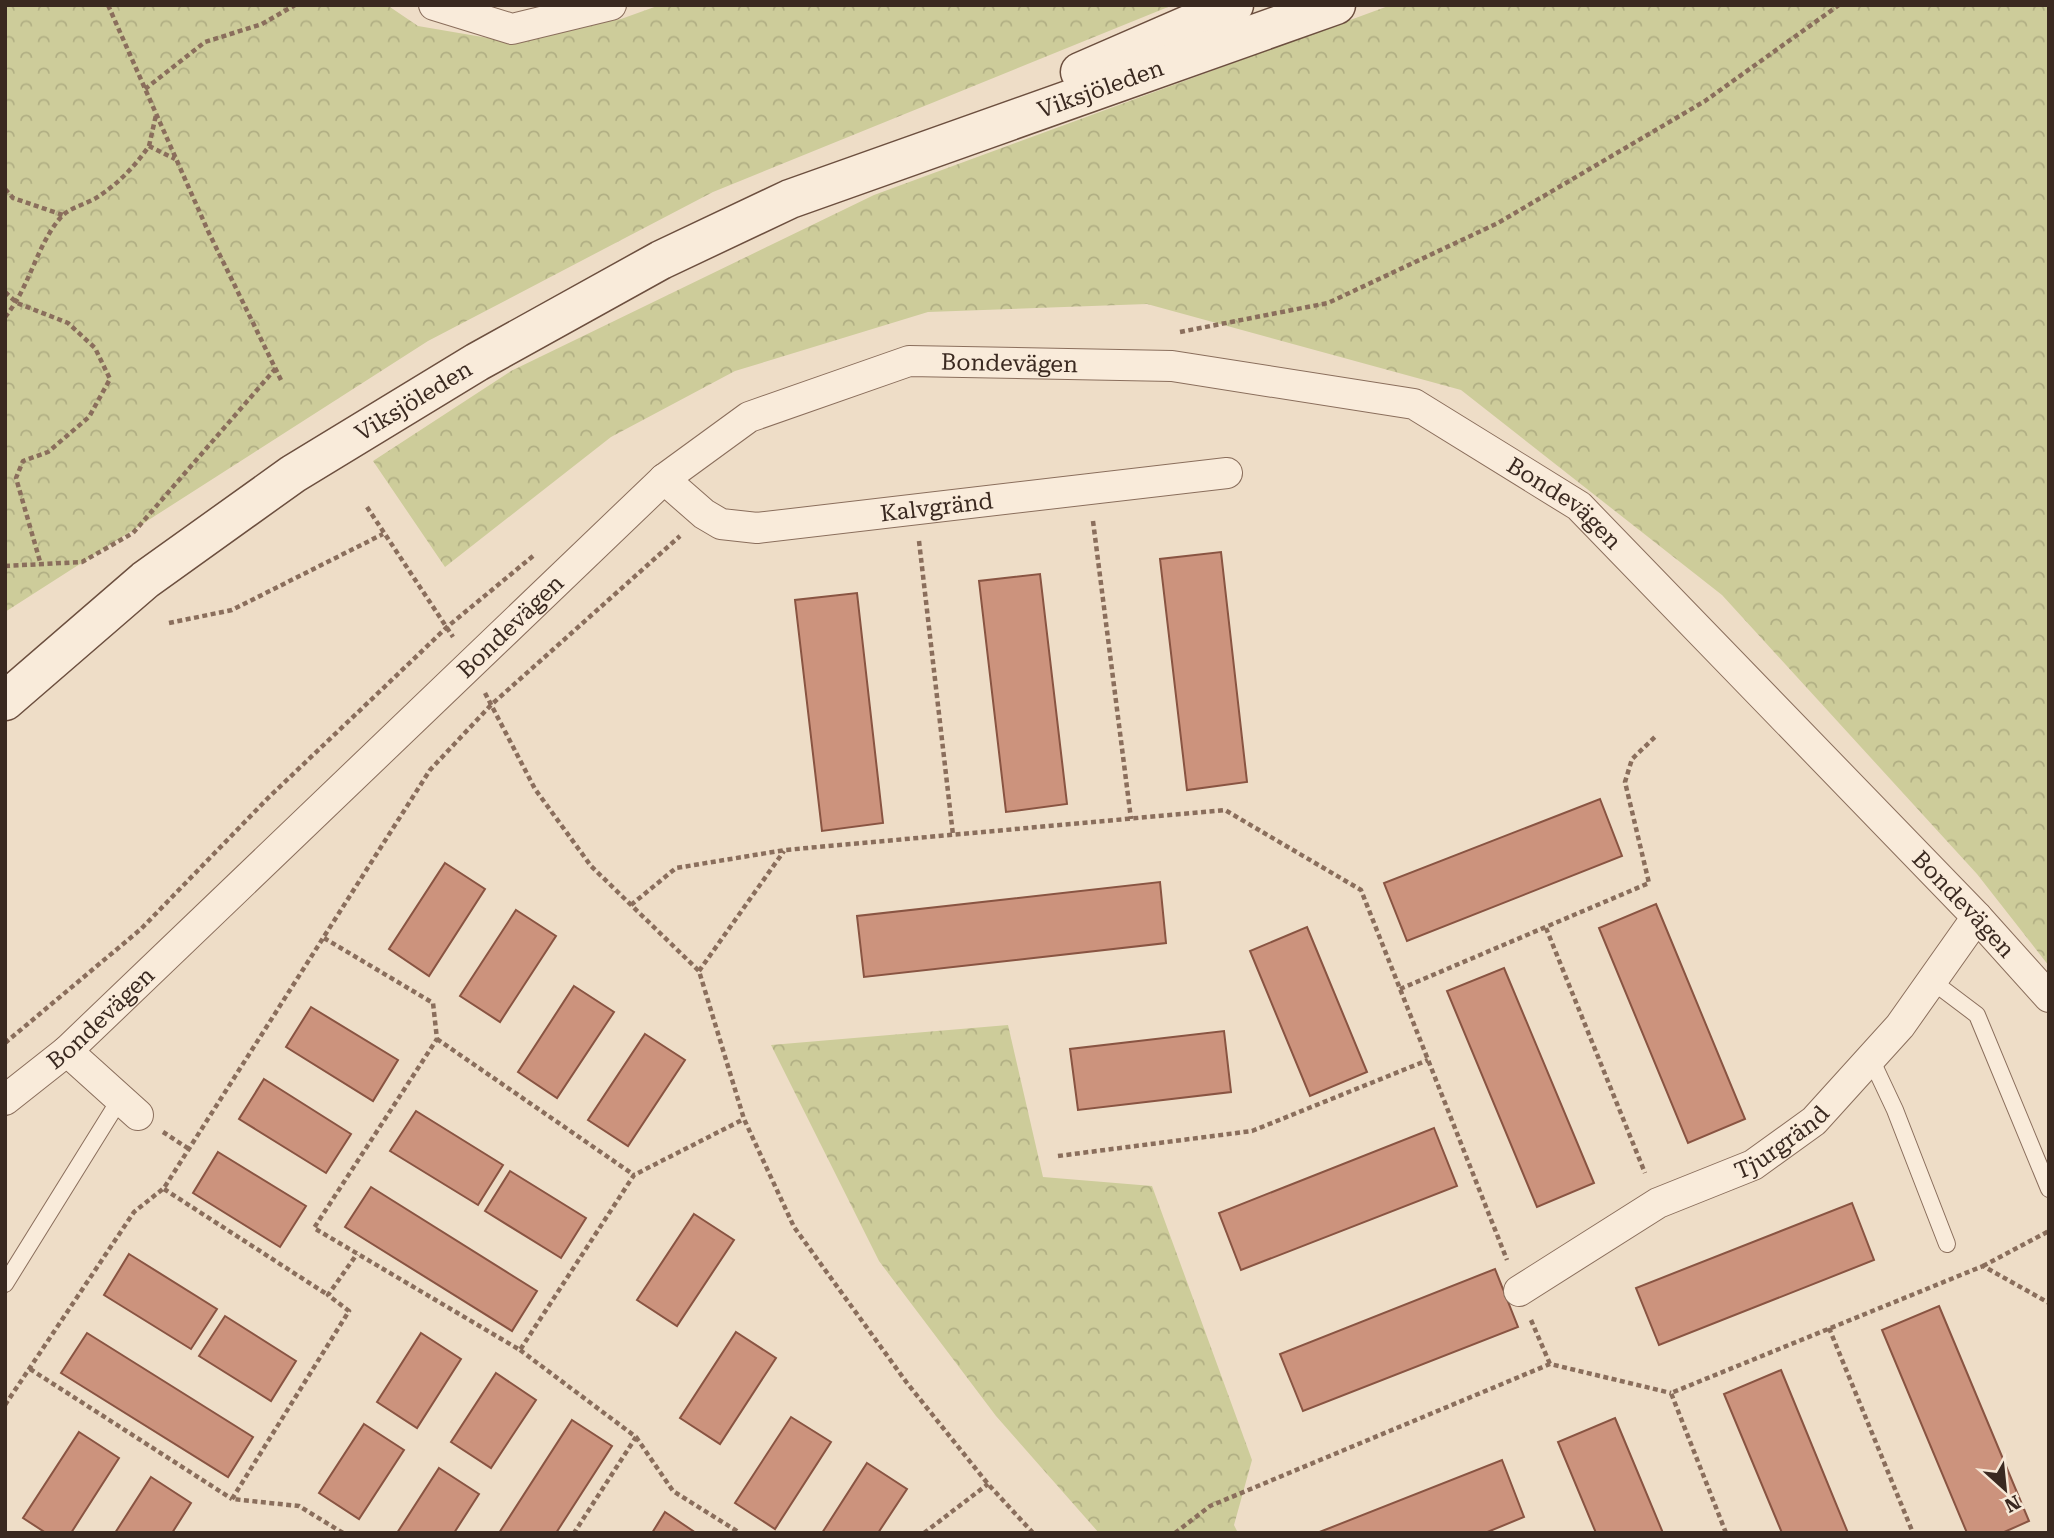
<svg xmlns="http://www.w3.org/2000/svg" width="2054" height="1538" viewBox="0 0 2054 1538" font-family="'Roboto Serif',serif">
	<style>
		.forest { fill: url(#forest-crowns) }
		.building { fill: #cc937d; stroke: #895442; stroke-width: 2 }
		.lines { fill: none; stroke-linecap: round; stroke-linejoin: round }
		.service-casing { stroke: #8a6e5c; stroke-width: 18 }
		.minor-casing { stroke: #8a6e5c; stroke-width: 32 }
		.secondary-casing { stroke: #6c4f3f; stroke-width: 41 }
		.path { stroke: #8a6e5c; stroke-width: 4.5; stroke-dasharray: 5 3.5; stroke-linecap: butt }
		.service { stroke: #f9ebda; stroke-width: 16 }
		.minor { stroke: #f9ebda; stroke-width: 30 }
		.secondary { stroke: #f9ebda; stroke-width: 38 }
		.labels { text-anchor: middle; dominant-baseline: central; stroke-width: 5; stroke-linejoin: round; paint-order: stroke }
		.street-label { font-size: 23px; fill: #3a2920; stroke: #f6e8d6 }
	</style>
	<defs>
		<pattern id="forest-crowns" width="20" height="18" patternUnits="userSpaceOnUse" patternTransform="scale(1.75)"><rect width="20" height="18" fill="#cdcc9a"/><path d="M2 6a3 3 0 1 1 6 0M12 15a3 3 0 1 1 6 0" fill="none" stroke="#b1af84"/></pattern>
	</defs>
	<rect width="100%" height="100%" fill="#eeddc7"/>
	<g class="forest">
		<polygon points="5,5 387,5 418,26 500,40 621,19 660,5 1173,5 713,192 428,341 5,612"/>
		<polygon points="1391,5 2049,5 2049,966 1977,874 1722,595 1461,390 1147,304 928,312 735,371 611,437 445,567 373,461 511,371 874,195"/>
		<polygon points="1008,1025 1043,1177 1152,1186 1252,1460 1234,1525 1238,1533 1099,1533 996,1416 879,1261 771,1045"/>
	</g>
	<g class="building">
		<polygon points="1221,552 1247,782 1187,790 1160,559"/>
		<polygon points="1040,574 1067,804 1006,812 979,581"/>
		<polygon points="857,593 883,823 822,831 795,600"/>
		<polygon points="1600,799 1622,856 1407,941 1384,883"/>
		<polygon points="445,863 485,889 429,976 389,949"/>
		<polygon points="1160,882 1166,943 864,977 857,916"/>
		<polygon points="1656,904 1745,1119 1688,1143 1599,928"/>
		<polygon points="516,910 556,936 500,1022 460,996"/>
		<polygon points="1307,927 1367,1072 1310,1096 1250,951"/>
		<polygon points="1504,968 1594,1183 1537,1207 1447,991"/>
		<polygon points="574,986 614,1012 557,1098 518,1072"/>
		<polygon points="311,1007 398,1060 373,1101 286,1047"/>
		<polygon points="1224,1031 1231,1092 1078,1110 1070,1049"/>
		<polygon points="645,1034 685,1060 628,1146 588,1120"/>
		<polygon points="264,1079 351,1134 326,1173 239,1119"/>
		<polygon points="416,1111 503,1165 478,1205 390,1151"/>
		<polygon points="1434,1128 1457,1186 1241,1270 1219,1213"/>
		<polygon points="218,1152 306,1206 280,1247 193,1193"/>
		<polygon points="510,1171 586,1218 561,1258 485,1211"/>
		<polygon points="371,1187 537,1291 512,1331 345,1227"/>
		<polygon points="1852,1203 1874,1260 1659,1345 1636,1288"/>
		<polygon points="694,1214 734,1240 677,1326 637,1300"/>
		<polygon points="129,1254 217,1309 191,1349 104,1295"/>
		<polygon points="1495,1269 1518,1327 1303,1411 1280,1354"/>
		<polygon points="1939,1306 2029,1521 2002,1533 1967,1533 1882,1330"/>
		<polygon points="225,1316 296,1361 271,1401 199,1356"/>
		<polygon points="736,1332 776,1358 720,1444 680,1418"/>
		<polygon points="87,1333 253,1437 228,1477 61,1373"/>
		<polygon points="421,1333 461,1359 417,1428 377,1402"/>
		<polygon points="1781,1370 1848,1533 1782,1533 1724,1394"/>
		<polygon points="496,1373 536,1400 491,1468 451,1442"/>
		<polygon points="791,1417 831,1442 775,1529 735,1503"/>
		<polygon points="1615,1418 1663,1533 1596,1533 1558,1442"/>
		<polygon points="572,1420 612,1446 556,1533 499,1533"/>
		<polygon points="364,1424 404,1450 359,1519 319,1493"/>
		<polygon points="79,1432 119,1458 71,1533 46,1533 23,1518"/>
		<polygon points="1502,1460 1524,1517 1485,1533 1317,1533"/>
		<polygon points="867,1463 907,1489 878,1533 822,1533"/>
		<polygon points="439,1468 479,1494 454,1533 397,1533"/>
		<polygon points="151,1477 191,1503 172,1533 115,1533"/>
		<polygon points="665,1512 696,1533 652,1533"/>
	</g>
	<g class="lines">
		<g class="service-casing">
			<g id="service">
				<polyline points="1932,981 1977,1015 2049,1189"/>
				<polyline points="1871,1059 1895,1110 1947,1244"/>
				<polyline points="5,1284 120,1099"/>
			</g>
		</g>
		<g class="minor-casing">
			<g id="minor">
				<polyline points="434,5 512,29 611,5"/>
				<path id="s1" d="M664 479 704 514 721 524 757 528 1227 473"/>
				<polyline points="67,1051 138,1115"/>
				<path id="s2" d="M5 1100 67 1051 664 479 749 417 909 361 1172 366 1414 404 1579 506 1977 917 2049 997"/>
				<path id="s3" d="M1519 1291 1658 1203 1753 1165 1814 1121 1900 1026 1977 917"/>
			</g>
		</g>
		<g class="secondary-casing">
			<g id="secondary">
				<polyline points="1080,72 1234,5"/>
				<path id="s4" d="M5 701 145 580 293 474 477 362 661 260 790 199 1336 5"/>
			</g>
		</g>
		<g class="path">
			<polyline points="108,5 208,231 281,380"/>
			<polyline points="145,89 205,42 262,24 295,5"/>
			<polyline points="149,146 156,115"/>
			<polyline points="5,189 13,198 63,215"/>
			<polyline points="5,292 17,303 68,323 95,348 110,379 89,417 48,452 23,461 16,478 41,565"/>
			<path d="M5 317C30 287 36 246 61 217 70 207 88 204 99 196 119 183 135 166 149 146L175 159"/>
			<polyline points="1180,332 1328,303 1498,223 1705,101 1839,5"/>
			<polyline points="367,507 453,637"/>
			<polyline points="1093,521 1131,819"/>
			<polyline points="919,541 953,835"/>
			<polyline points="5,566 82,562 133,533 276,368"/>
			<polyline points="169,623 232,610 383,534"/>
			<polyline points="485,693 535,789 591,866 699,971 744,1119 794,1227 907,1383 988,1484 1033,1533"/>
			<polyline points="631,905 676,868 785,850 1225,810 1361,890 1507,1260"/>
			<polyline points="1546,928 1645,1173"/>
			<polyline points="324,938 433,1003 437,1039 314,1228 520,1350 634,1175 744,1119"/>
			<polyline points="699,971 784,851"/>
			<polyline points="1400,989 1649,883 1625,782 1632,759 1657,735"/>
			<polyline points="437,1039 634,1175"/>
			<polyline points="5,1043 141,929 268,798 420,653 447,627 533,556"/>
			<polyline points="163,1132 189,1149"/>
			<polyline points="1058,1156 1252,1131 1428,1060"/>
			<polyline points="164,1189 328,1295"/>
			<polyline points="1983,1266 2049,1231"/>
			<polyline points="1531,1320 1550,1364"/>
			<polyline points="1829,1328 1913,1533"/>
			<polyline points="520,1350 636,1437 574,1533"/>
			<polyline points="30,1369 232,1499"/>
			<polyline points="5,1405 134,1212 164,1188 430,770 491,705 680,536"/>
			<polyline points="636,1437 673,1491 740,1533"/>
			<polyline points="343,1533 299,1506 232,1499 349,1311 328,1295 357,1254"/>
			<polyline points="924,1533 988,1484"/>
			<polyline points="1175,1533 1210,1506 1550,1364 1671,1393"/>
			<polyline points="1726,1533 1671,1393 1983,1266 2049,1303"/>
		</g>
		<use href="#service" class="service"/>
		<use href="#minor" class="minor"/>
		<use href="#secondary" class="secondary"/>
	</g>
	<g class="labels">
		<g class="street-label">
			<text stroke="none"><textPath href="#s4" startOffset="1265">Viksjöleden</textPath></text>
			<text stroke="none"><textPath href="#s2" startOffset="1281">Bondevägen</textPath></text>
			<text stroke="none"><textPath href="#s4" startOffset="508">Viksjöleden</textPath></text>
			<text stroke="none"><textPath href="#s1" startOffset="290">Kalvgränd</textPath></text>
			<text stroke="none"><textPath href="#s2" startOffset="1869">Bondevägen</textPath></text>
			<text stroke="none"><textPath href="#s2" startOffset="693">Bondevägen</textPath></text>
			<text stroke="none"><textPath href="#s2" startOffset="2436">Bondevägen</textPath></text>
			<text stroke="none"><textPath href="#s2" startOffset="126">Bondevägen</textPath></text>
			<text stroke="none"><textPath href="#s3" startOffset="303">Tjurgränd</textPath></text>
		</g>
	</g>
	<rect width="2054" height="1538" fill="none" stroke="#3a2920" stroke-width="14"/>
	<g transform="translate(2005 1489) rotate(153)" stroke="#f6e8d6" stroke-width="5" paint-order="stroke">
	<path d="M0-5L12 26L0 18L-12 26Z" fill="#3a2920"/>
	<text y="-10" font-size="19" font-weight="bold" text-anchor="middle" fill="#3a2920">N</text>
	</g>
</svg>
